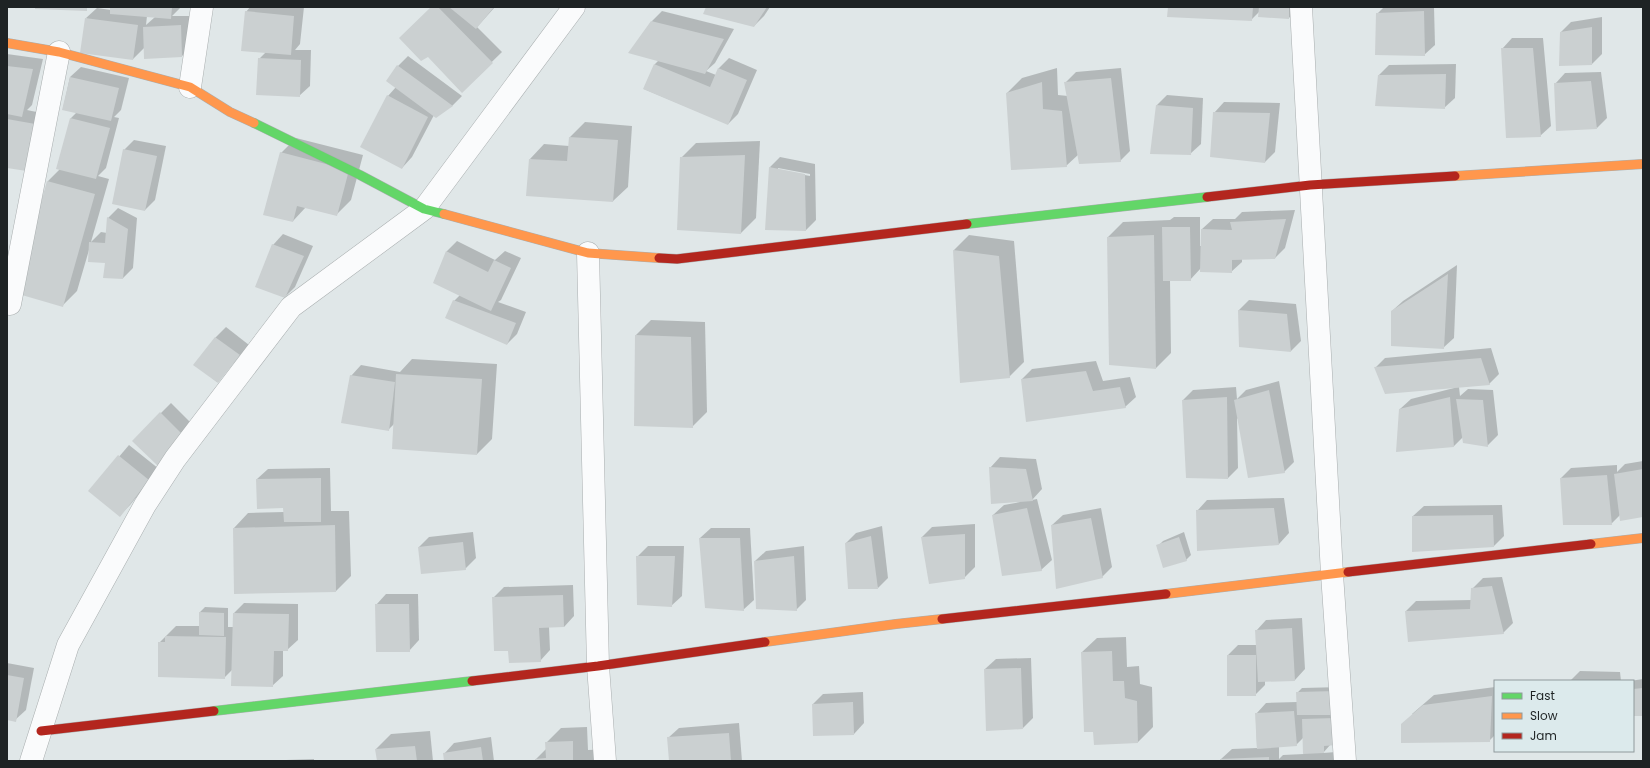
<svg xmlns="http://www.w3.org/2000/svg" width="1650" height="768" viewBox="0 0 1650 768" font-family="Poppins,sans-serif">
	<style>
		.shadow { fill: #0003; fill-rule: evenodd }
		.building { fill: #cbd0d1 }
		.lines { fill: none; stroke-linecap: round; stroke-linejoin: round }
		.street-casing { stroke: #a9aeaf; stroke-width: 23 }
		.fast-casing { stroke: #a9aeaf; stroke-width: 10 }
		.slow-casing { stroke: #a9aeaf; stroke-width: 10 }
		.jam-casing { stroke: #a9aeaf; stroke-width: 10 }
		.street { stroke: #fafbfc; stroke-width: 22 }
		.fast { stroke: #63d668; stroke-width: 9 }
		.slow { stroke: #ff974d; stroke-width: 9 }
		.jam { stroke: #b3261e; stroke-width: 9 }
	</style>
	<rect width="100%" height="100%" fill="#e0e7e8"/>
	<g class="shadow">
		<path d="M111 7H181L172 16H191L192 46 182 56 145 47 133 59 86 18 97 8 111 10ZM147 16 155 17 146 25Z"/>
		<polygon points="250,7 304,7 300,44 295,50 311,50 310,86 299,96 259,59 266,52 246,12"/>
		<polygon points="432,7 495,7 477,27 502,52 462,91"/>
		<polygon points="708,7 770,7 764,16 754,26"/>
		<polygon points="1169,7 1299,7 1289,18 1260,11 1251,20"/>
		<polygon points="1384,7 1434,7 1435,45 1424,55 1377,14"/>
		<polygon points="662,11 734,29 715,63 706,71 716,75 719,68 729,58 757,70 738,114 728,124 644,89 655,64 659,60 652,21"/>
		<polygon points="1602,17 1602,54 1592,64 1561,32 1571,22"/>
		<polygon points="1512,38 1543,38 1551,126 1540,136 1502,49"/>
		<polygon points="7,54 43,59 32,105 27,110 51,115 7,167"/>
		<polygon points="408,56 462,96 452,106 434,115 412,157 402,168 388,96 396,87 398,66"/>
		<polygon points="1456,64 1455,98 1444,108 1379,75 1389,65"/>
		<polygon points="81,67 129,78 121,110 114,117 119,118 106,168 98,176 109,179 91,242 101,232 107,233 108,218 118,208 137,218 133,268 123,278 106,262 89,250 77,291 62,306 48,181 60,169 57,168 71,118 77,112 63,109 70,77"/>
		<polygon points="1057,68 1058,95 1068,96 1066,82 1076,72 1121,68 1130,151 1120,161 1079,154 1066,166 1007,93 1022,78"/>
		<polygon points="1601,72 1607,118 1597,128 1555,84 1565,73"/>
		<polygon points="1167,95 1203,98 1201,144 1190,154 1151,153 1157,105"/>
		<polygon points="1224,102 1280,103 1275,152 1265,162 1214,113"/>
		<polygon points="585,122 632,126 628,187 613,201 530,159 544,144 569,146 570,137"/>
		<polygon points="296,138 363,155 351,200 336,215 306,207 293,221 281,153"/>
		<polygon points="134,140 166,146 155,200 145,210 124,150"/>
		<polygon points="760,141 756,218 741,233 681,158 696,143"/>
		<path d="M780 157 815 164 816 220 806 230 770 167ZM778 168 810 174V176L778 170Z"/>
		<polygon points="1295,210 1285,248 1275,258 1242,259 1242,262 1231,272 1201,268 1190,280 1170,280 1171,353 1156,368 1110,364 1108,237 1123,222 1170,220 1174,217 1200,217 1200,246 1202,246 1202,229 1213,219 1235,219 1242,212"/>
		<polygon points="283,234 313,246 295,287 285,297 273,245"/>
		<polygon points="969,235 1014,241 1024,362 1009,377 961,382 954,250"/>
		<polygon points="457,241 495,260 505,251 521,258 501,300 498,302 526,312 517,334 507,344 454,301 460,295 434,282 447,251"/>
		<polygon points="1457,265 1454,338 1443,348 1392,311 1403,301"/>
		<polygon points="1249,300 1296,304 1301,341 1291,351 1240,346 1239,310"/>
		<polygon points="651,320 705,322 707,412 692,427 636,335"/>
		<polygon points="226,327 249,345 217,382 195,364 216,337"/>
		<polygon points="1491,348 1499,374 1489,384 1459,387 1460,396 1468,389 1493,390 1498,435 1487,446 1463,437 1454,446 1397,451 1400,409 1411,399 1454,388 1454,387 1375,368 1385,358"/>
		<polygon points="412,359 497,364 492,439 477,454 394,424 388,430 351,376 361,365 400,372"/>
		<polygon points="1096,361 1103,381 1130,377 1136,397 1125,407 1022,379 1032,369"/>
		<polygon points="1279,381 1294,462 1284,472 1237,418 1238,468 1228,478 1187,477 1183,400 1193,390 1236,387 1237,399 1246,390"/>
		<polygon points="171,403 195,427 158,464 133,441"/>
		<polygon points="129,445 159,469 130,505 120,515 90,491"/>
		<polygon points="1000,457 1036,459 1042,489 1032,500 1037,499 1052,560 1041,570 993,515 1004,505 1020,502 990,468"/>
		<polygon points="1643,461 1643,516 1620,515 1611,524 1561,478 1571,468 1617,465 1617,472 1625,464"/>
		<polygon points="330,468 331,511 349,511 351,576 336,591 234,528 248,513 284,512 284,507 257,479 268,469"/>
		<polygon points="1284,498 1289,533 1279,544 1197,511 1207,500"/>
		<polygon points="1502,505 1504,536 1494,546 1413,516 1424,506"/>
		<polygon points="1101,508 1112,567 1102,577 1052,525 1063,515"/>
		<polygon points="975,524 975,567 964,578 922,537 932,527"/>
		<polygon points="882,526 888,578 878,588 846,543 856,533"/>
		<polygon points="711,528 750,528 754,600 743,610 700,538"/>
		<polygon points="473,532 476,558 465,569 419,547 429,537"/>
		<polygon points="1184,532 1191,555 1186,560 1158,546 1163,541"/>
		<polygon points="648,546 684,546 682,596 671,606 637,557"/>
		<polygon points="804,546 806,600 796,610 755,561 766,551"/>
		<polygon points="1502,577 1513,623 1503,633 1406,611 1416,601 1472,600 1472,589 1483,578"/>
		<polygon points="573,585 574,616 564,627 549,627 550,650 540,661 509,650 493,598 504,587"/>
		<polygon points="386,594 418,594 419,640 409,651 376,605"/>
		<polygon points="244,603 298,604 298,640 287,650 283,650 283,676 272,686 232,670 224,678 159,643 176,626 200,626 200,612 205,607 228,608 228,627 233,627 234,613"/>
		<polygon points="1302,618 1305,669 1295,680 1265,681 1265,685 1255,695 1228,695 1228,655 1238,645 1257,645 1256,631 1266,620"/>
		<polygon points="1126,637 1127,667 1139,666 1140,684 1152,687 1153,727 1138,742 1094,744 1094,731 1082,652 1097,638"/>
		<polygon points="1031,658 1033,718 1023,728 985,669 996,659"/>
		<polygon points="7,663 34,668 26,710 15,720 7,719"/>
		<polygon points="1580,671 1620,672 1621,681 1570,681"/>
		<polygon points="1643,679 1643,715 1633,715 1633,681 1630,681"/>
		<path d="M1342 687 1331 744 1323 753 1349 751V761H1221V759L1232 749 1257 748 1256 714 1266 703 1297 702V693L1302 688ZM1303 738 1304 754 1283 755 1279 759V746L1296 745Z"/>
		<polygon points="1495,687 1495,735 1489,741 1412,714 1434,695"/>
		<polygon points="863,692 864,723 854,734 813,704 823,694"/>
		<polygon points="739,723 742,761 670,761 668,738 679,728"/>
		<polygon points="587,727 588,750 611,749 612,761 536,761 536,759 547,748 546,743 561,728"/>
		<polygon points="430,731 433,761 378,761 376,749 391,734"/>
		<polygon points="491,737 494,761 445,761 444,754 454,743"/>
		<polygon points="314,759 314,761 257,761"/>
	</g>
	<g class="building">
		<polygon points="35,7 87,7 87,11 35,9"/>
		<polygon points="110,7 172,7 171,19 110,14"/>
		<polygon points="431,7 438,7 493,63 462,93 428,57 421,61 399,38"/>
		<polygon points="449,7 494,7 476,29"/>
		<polygon points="706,7 767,7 754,27 703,14"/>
		<polygon points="1168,7 1253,7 1252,21 1167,17"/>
		<polygon points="1259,7 1289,7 1289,19 1258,17"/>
		<polygon points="245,11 294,16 291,55 241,51"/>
		<polygon points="1424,11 1425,56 1375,55 1376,13"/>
		<polygon points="85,18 138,25 133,60 80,53"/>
		<polygon points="651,21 724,39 705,74 628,53"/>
		<polygon points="181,25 182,57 144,59 143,27"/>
		<polygon points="1592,27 1592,65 1559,66 1560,32"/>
		<polygon points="1501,48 1533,48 1541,137 1506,138"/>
		<polygon points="258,58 301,60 300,97 256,95"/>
		<polygon points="654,64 710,87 718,68 747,80 728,125 643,89"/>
		<polygon points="397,65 453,106 436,118 386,81"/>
		<polygon points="7,66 33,69 22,117 7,114"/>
		<polygon points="1446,74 1445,109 1375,106 1378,75"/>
		<polygon points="70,77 119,88 111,121 62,110"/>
		<polygon points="1111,78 1121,162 1079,164 1064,82"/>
		<polygon points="1591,81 1597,129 1556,131 1554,83"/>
		<polygon points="1042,82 1043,109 1062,111 1067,167 1011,170 1006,93"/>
		<polygon points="387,95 428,117 402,169 360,147"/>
		<polygon points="1156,105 1193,108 1191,155 1150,154"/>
		<polygon points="1213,112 1270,113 1265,163 1210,157"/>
		<polygon points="70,118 110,128 96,179 56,169"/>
		<polygon points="7,119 41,125 33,172 7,168"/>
		<polygon points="569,137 618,140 613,202 526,196 529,159 567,161"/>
		<polygon points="123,149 157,156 145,211 112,204"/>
		<polygon points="280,152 349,170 337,216 297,206 293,222 263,215"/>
		<polygon points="745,155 741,234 677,230 680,157"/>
		<polygon points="769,167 805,174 806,231 765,230"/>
		<polygon points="47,181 95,194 63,307 15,293"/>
		<polygon points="107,217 128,229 123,279 103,278 105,263 88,262 89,242 105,243"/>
		<polygon points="1286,219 1275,259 1232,260 1232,273 1200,272 1201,229 1232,230 1230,222"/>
		<polygon points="1162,227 1190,227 1191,281 1163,281"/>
		<polygon points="1154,235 1156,369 1109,365 1107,237"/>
		<polygon points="272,244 304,256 285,298 255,287"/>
		<polygon points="953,250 999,256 1010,378 960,383"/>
		<polygon points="446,251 488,272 494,260 511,268 491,311 433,283"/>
		<polygon points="1448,274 1444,349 1391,346 1391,311"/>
		<polygon points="453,300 516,323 507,345 445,318"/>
		<polygon points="1238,310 1287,314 1291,352 1239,347"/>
		<polygon points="635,335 691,337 693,428 634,426"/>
		<polygon points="215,337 240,355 218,383 193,365"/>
		<polygon points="1481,358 1490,385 1385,394 1374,367"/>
		<polygon points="1086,371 1093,391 1120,387 1126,408 1026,422 1021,379"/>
		<polygon points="396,374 482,379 477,455 392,449"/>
		<polygon points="350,375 395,382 389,431 341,423"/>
		<polygon points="1269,390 1285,473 1248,478 1234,400"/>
		<polygon points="1227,397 1228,479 1186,478 1182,400"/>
		<polygon points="1450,397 1454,447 1396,452 1399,409"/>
		<polygon points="1456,399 1483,400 1488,447 1463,443"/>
		<polygon points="160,412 186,438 158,466 132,441"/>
		<polygon points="118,455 149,480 120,517 88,491"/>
		<polygon points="989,467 1026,469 1033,501 991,504"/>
		<polygon points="1643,469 1643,517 1620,521 1614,474"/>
		<polygon points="1607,475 1612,525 1563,525 1560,478"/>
		<polygon points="321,478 321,522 284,522 283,508 257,509 256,479"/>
		<polygon points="1027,508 1042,571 1002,576 992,515"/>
		<polygon points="1274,508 1279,545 1197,551 1196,510"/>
		<polygon points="1493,515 1494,547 1412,552 1412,516"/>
		<polygon points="1091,518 1103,578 1056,589 1051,525"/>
		<polygon points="335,525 336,592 234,594 233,528"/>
		<polygon points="965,534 965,579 929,584 921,537"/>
		<polygon points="871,536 878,589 848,589 845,543"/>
		<polygon points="1179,537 1187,561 1163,568 1156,545"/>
		<polygon points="699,538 740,538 744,611 705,608"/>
		<polygon points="463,542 466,570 421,574 418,547"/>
		<polygon points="636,556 675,556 672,607 637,605"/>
		<polygon points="794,556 797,611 756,609 754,561"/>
		<polygon points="1492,586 1504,634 1408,642 1405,611 1470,609 1471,588"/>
		<polygon points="563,595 564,627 539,628 541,662 509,663 508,651 494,651 492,597"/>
		<polygon points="375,604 409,604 410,652 376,652"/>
		<polygon points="199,612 224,613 224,636 199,635"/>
		<polygon points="233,613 289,614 288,651 274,651 273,687 231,686"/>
		<polygon points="1292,628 1295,681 1258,682 1255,630"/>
		<polygon points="165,636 226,637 225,679 158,677 158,642 165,642"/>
		<polygon points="1112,651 1113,681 1124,681 1125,698 1137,701 1138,743 1094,745 1093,732 1084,732 1081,652"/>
		<rect x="1227" y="655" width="29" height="41"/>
		<polygon points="1021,668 1023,729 986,731 984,669"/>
		<polygon points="7,675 24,678 16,722 7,720"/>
		<polygon points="1643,688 1643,716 1633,716 1633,689"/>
		<polygon points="1337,691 1337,715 1297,715 1296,692"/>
		<polygon points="1492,696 1490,742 1401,743 1401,724 1423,705"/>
		<polygon points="853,702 854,735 813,736 812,704"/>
		<polygon points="1294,711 1297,746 1257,749 1255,713"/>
		<polygon points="1335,718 1337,745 1324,746 1324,753 1303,754 1302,719"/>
		<polygon points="729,733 731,761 669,761 667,737"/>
		<polygon points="573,741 573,761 535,761 535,759 546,758 545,742"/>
		<polygon points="415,746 417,761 377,761 375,749"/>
		<polygon points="481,747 483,761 444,761 443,753"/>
		<polygon points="1269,757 1269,761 1220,761 1220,759"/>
	</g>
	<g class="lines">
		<g class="street-casing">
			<g id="street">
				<polyline points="1301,7 1332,574 1345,761"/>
				<polyline points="190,87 202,7"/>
				<polyline points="588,253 598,666 605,761"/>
				<polyline points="10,304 59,52"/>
				<polyline points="31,761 68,645 145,505 175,459 291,307 424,209 574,7"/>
			</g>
		</g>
		<g class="fast-casing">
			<g id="fast">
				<polyline points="254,123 360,175 424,209 444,214"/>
				<polyline points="967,224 1207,197"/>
				<polyline points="214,711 472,681"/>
			</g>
		</g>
		<g class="slow-casing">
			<g id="slow">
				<polyline points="7,43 59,52 190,87 230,112 254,123"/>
				<polyline points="1455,176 1643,164"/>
				<polyline points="444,214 588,253 659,258"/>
				<polyline points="1591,544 1643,538"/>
				<polyline points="1166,594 1348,572"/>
				<polyline points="765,642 896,624 942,619"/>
			</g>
		</g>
		<g class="jam-casing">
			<g id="jam">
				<polyline points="1207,197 1310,185 1455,176"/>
				<polyline points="659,258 677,259 967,224"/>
				<polyline points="1348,572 1591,544"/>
				<polyline points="942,619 1166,594"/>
				<polyline points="472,681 598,666 765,642"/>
				<polyline points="41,731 214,711"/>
			</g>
		</g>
		<use href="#street" class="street"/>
		<use href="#fast" class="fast"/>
		<use href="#slow" class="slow"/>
		<use href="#jam" class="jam"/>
	</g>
	<rect width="1650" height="768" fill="none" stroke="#1e2324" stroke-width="16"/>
	<rect x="1494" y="680" width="140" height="72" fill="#dceaec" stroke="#909a9c"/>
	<rect x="1502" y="693" width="20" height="6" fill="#63d668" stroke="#909a9c"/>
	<text x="1530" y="700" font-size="12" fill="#1e2324">Fast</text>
	<rect x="1502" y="713" width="20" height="6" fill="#ff974d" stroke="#909a9c"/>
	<text x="1530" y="720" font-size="12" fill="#1e2324">Slow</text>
	<rect x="1502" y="733" width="20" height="6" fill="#b3261e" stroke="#909a9c"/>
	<text x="1530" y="740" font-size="12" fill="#1e2324">Jam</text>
</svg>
